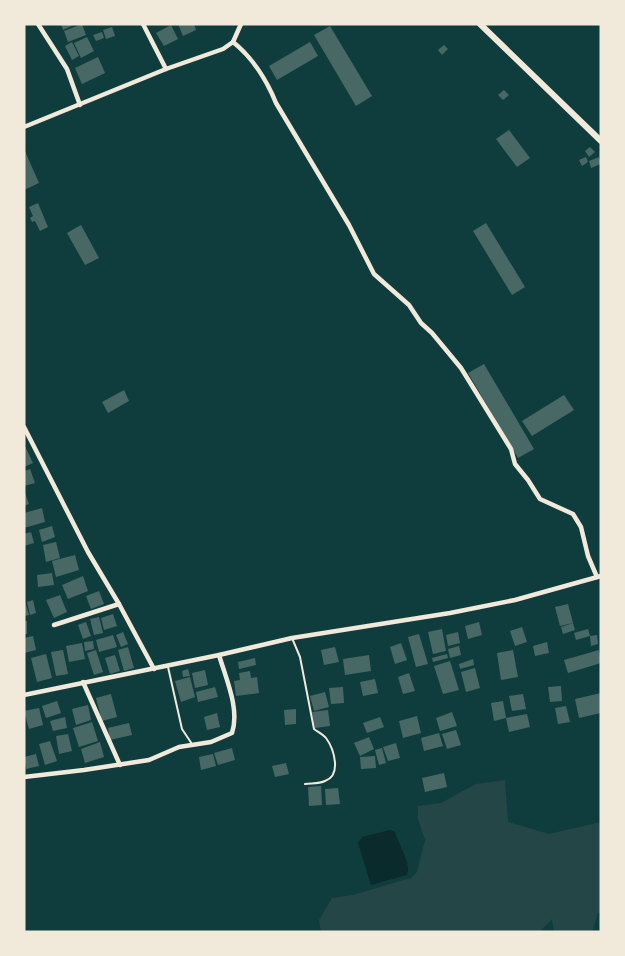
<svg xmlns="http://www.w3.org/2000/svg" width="625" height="956" viewBox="0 0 625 956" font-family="'Titillium Web',sans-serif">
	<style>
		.green { fill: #244646 }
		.water { fill: #0a2a2b }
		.building { fill: #486865 }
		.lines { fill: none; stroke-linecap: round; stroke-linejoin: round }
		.service { stroke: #f1e9da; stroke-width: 2 }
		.minor { stroke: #f1e9da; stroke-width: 4.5 }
		.secondary { stroke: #f1e9da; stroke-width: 6 }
	</style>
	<rect width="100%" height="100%" fill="#0f3d3e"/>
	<polygon class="green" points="505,780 508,822 549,834 601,822 601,913 598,913 592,932 554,932 552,919 539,932 321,932 319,920 332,898 353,895 411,878 417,872 425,840 418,819 418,806 441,803 476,784"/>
	<path class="water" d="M390 830 395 832C399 845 412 865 407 875L371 885 358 843 362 837Z"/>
	<g class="building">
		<polygon points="61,24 76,24 63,30"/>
		<polygon points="82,24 86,35 68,42 64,31"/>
		<polygon points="178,24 194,24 196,30 183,36"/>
		<polygon points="171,25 178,39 164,46 156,33"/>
		<polygon points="330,26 372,96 356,106 314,35"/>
		<polygon points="112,27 115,36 106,39 103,30"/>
		<polygon points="102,32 104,38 96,41 93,35"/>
		<polygon points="87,37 94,51 81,58 74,43"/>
		<polygon points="72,42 79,56 72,60 65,46"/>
		<polygon points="310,42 318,56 277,80 269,66"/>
		<polygon points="444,45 448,49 442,55 438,50"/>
		<polygon points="98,57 105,73 82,84 75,68"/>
		<polygon points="504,90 509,95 503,100 498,95"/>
		<polygon points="509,130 530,158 517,167 496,139"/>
		<polygon points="590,147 595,152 589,157 585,151"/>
		<polygon points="24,149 39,183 24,190"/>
		<polygon points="586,157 588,162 582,166 579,160"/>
		<polygon points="599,157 601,164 591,168 589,161"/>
		<polygon points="38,203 48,227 40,231 35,221 32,222 30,218 33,216 29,207"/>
		<polygon points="486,223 525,287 512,295 473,231"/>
		<polygon points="81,225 99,258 85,265 67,233"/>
		<polygon points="484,364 534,449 518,458 468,373"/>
		<polygon points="124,390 129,401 108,413 102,402"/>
		<polygon points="564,395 574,410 532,436 522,421"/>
		<polygon points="24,444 33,463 24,467"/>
		<polygon points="30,469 35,483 24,486 24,471"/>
		<polygon points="24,490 29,504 24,506"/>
		<polygon points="42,508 45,522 24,528 24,513"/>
		<polygon points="52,526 55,537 42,542 39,530"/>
		<polygon points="31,532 34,543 24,546 24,534"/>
		<polygon points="56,542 60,558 46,562 43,545"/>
		<polygon points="75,555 79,570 56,577 52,561"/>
		<polygon points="52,573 54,585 38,587 37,575"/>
		<polygon points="83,576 88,591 68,599 62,585"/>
		<polygon points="99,591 104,604 91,609 86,596"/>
		<polygon points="60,595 67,612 54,618 46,600"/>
		<polygon points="24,598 29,615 24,616"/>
		<polygon points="33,600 36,613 30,615 27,602"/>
		<polygon points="568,604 573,623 560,626 555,607"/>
		<polygon points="113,614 117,626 104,630 101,618"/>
		<polygon points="99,617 103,633 94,635 90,619"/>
		<rect x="24" y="621" width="3" height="13"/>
		<polygon points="86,622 91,636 83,639 78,625"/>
		<polygon points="479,622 482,635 468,639 465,626"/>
		<polygon points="573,623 575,630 563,634 561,627"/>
		<polygon points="522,627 527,642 515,646 510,631"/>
		<polygon points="442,629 446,651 433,654 428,632"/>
		<polygon points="588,629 590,636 576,640 574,633"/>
		<polygon points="123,632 128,644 121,647 116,635"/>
		<polygon points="458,632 460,643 448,646 446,635"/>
		<polygon points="419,634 428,664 416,667 408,637"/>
		<polygon points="113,635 117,647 99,652 96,640"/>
		<polygon points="597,635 598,644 591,646 590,636"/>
		<polygon points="33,636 36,650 24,653 24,638"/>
		<polygon points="93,641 94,649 85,651 84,642"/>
		<polygon points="547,642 549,653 535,656 533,646"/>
		<polygon points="82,643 85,659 69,662 66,646"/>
		<polygon points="401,643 407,660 395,664 390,647"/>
		<polygon points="459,646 461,655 450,658 448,649"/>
		<polygon points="128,647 134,668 124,671 118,650"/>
		<polygon points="335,647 339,662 324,665 321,650"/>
		<polygon points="63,650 68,674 56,676 51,652"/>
		<polygon points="96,650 103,672 94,675 87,653"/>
		<polygon points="513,650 518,677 501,680 497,653"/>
		<polygon points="599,650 601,663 568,673 564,660"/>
		<polygon points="46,654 52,678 37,682 31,658"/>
		<polygon points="447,654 448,658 433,662 432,658"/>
		<polygon points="115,655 120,671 110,674 105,658"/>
		<polygon points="369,655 371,671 345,675 343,659"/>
		<polygon points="255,658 256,665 239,669 238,662"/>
		<polygon points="473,659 474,665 460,669 459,664"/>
		<polygon points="450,661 459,690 443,694 434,666"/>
		<polygon points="475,668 480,688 466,692 461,672"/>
		<polygon points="188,669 190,676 183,677 182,671"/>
		<polygon points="205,670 208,685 195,688 192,673"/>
		<polygon points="250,671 251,678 257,677 259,693 236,696 234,681 240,680 239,673"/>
		<polygon points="409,673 415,691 403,694 398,677"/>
		<polygon points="190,677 195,697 181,702 175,681"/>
		<polygon points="375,679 378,693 363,696 360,682"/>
		<polygon points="561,686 562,701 550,702 548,687"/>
		<polygon points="215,687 218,697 198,702 196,692"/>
		<polygon points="343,687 344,703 331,704 329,688"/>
		<polygon points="325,692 329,707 314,711 310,696"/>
		<polygon points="601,693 601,713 579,718 575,699"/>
		<polygon points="111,694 117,717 102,721 96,698"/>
		<polygon points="523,694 526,709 512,711 509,696"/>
		<polygon points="57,701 61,713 46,718 42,706"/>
		<polygon points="503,701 506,718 494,721 491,703"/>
		<polygon points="88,705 91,720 76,725 72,709"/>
		<polygon points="566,706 570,722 558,724 555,708"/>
		<polygon points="39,708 43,725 29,729 24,711"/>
		<polygon points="296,709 296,724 285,725 284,710"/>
		<polygon points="328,710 330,726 315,728 312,712"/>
		<polygon points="452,712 457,726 440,731 436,718"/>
		<polygon points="217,713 220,727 207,730 204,717"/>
		<polygon points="527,714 530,727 509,732 506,718"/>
		<polygon points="417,716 421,733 403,738 399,721"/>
		<polygon points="65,717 67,728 53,731 50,721"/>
		<polygon points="380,717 384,727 367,733 363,723"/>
		<polygon points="92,722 98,741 79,747 73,728"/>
		<polygon points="129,723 132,735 110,740 108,728"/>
		<polygon points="456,730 461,745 447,749 442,734"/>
		<polygon points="439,733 443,746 424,751 421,738"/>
		<polygon points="68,734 72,751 59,754 56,736"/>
		<polygon points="369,737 374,749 360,756 354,743"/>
		<polygon points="50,741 57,761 45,765 39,744"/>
		<polygon points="100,742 104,757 85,763 81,749"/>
		<polygon points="396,743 400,758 388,761 383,747"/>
		<polygon points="232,748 235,760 218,765 214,753"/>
		<polygon points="382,748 386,763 379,765 375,750"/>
		<polygon points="36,754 39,766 26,769 24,757"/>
		<polygon points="213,754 216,766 201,770 199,757"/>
		<polygon points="375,756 376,768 361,769 360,757"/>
		<polygon points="286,763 289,774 275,777 272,766"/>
		<polygon points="444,773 447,787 425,792 422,778"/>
		<polygon points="321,786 322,805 309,806 308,787"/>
		<polygon points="338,788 340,804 326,805 325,789"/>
	</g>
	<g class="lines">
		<g class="service">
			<path d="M292 638 300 657 314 729C318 732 323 734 326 738 334 749 342 775 325 781 319 784 311 783 305 784"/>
			<polyline points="168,667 182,729 192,744"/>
		</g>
		<g class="minor">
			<polyline points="38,24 67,69 80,105"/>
			<polyline points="143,24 166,69"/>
			<path d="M233 42C252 57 267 81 276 103L349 225 374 274 409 305 421 323 432 333 461 368 511 449 515 464 528 480 540 499 573 514 581 527 588 556 597 577"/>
			<polyline points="24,127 166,69 223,49 233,42 241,24"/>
			<polyline points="24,427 88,552 119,604 154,669"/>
			<polyline points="54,625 119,604"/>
			<polyline points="83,682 120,765"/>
			<polyline points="24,695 219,655 292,638 450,613 515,600 601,576"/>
			<path d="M24 777 84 770 149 760 179 747 211 742 232 733C240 709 226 679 219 655"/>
		</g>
		<polyline class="secondary" points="480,24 601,141"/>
	</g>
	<rect width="625" height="956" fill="none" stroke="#f1e9da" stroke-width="51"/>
</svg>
